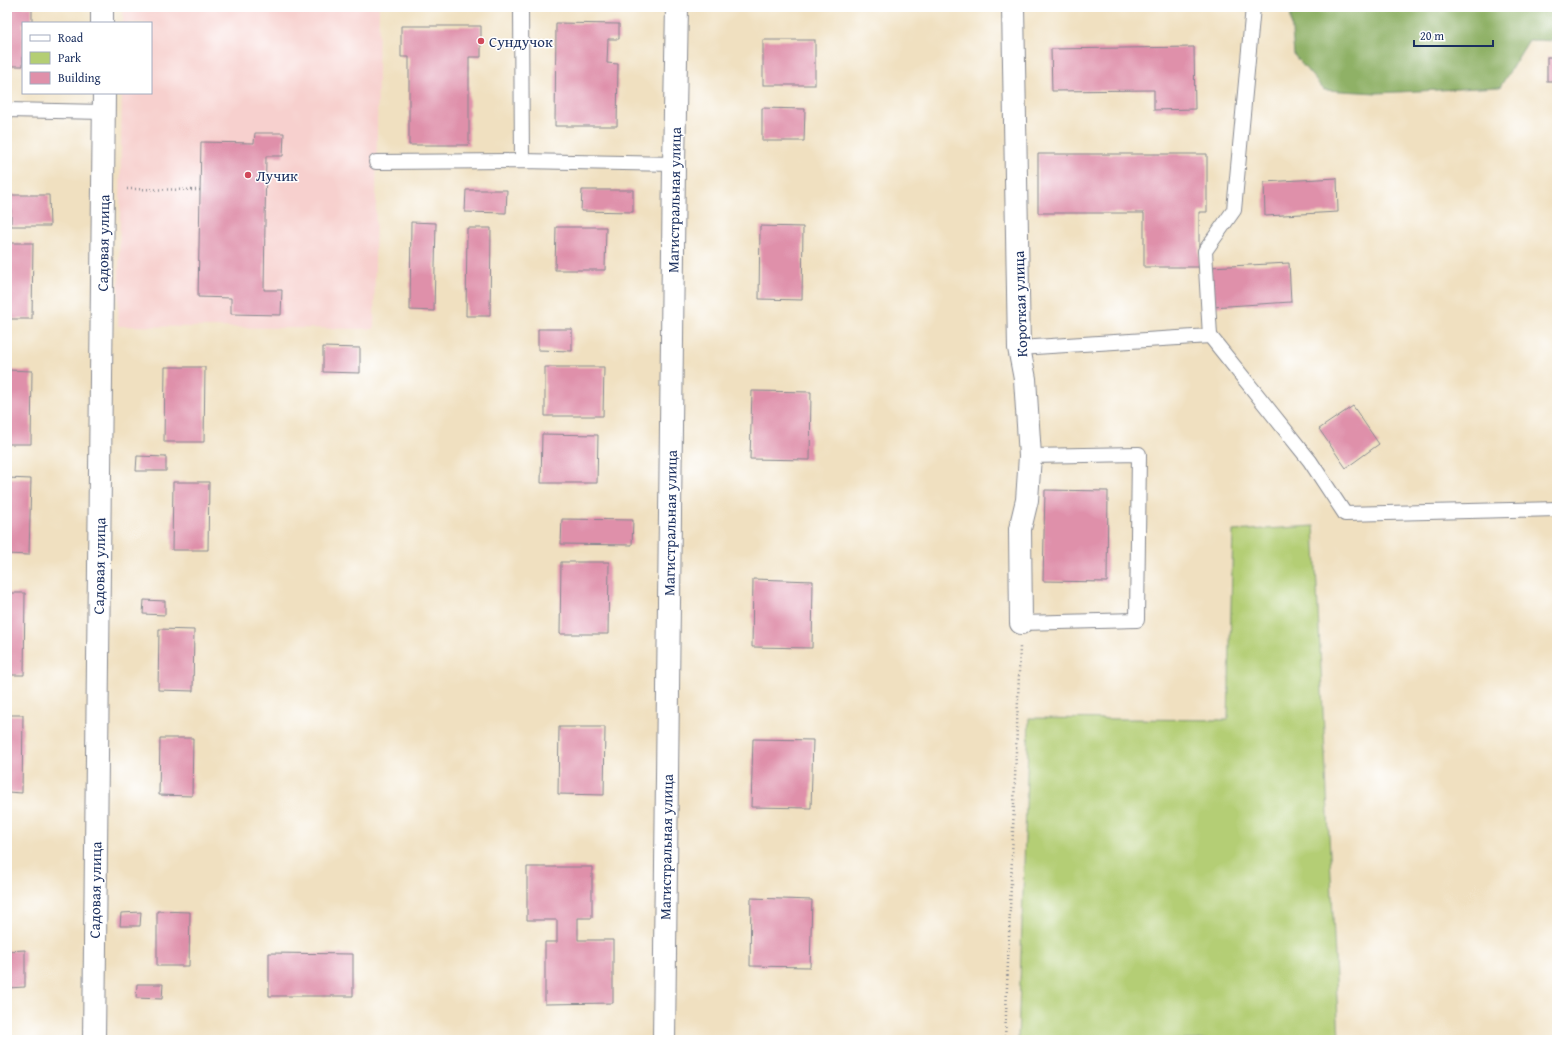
<svg xmlns="http://www.w3.org/2000/svg" width="1564" height="1047" viewBox="0 0 1564 1047" font-family="'Gentium Book Plus',serif">
	<style>
		.built { fill: #f7d0ce }
		.green { fill: #b4ce74; stroke: #687e69 }
		.forest { fill: #8fb166; stroke: #557062 }
		.building { fill: #df90aa }
		.lines { fill: none; stroke-linecap: round; stroke-linejoin: round }
		.lane-casing { stroke: #86888f; stroke-width: 16 }
		.street-casing { stroke: #86888f; stroke-width: 24 }
		.path { stroke: #86888f; stroke-width: 2.5; stroke-dasharray: 1 3; stroke-linecap: butt }
		.lane { stroke: #fff; stroke-width: 14 }
		.street { stroke: #fff; stroke-width: 22 }
		.poi-dot { fill: #d1495b; stroke: #fff; stroke-width: 1.5 }
		.labels { text-anchor: middle; dominant-baseline: central; stroke-width: 3; stroke-linejoin: round; paint-order: stroke }
		.poi-label { font-size: 15px; fill: #1b2f5e; stroke: #fff; text-anchor: start }
		.street-label { font-size: 15px; fill: #1b2f5e; stroke: #fff }
	</style>
	<rect width="100%" height="100%" fill="#fff"/>
	<filter id="ink" filterUnits="userSpaceOnUse"><feTurbulence type="fractalNoise" baseFrequency=".025" numOctaves="2"/><feDisplacementMap in="SourceGraphic" scale="8" xChannelSelector="R" yChannelSelector="G"/><feConvolveMatrix kernelMatrix="1 2 1 2 8 2 1 2 1" color-interpolation-filters="sRGB"/></filter>
	<filter id="wash" filterUnits="userSpaceOnUse"><feTurbulence type="fractalNoise" baseFrequency=".012" numOctaves="4" result="noise"/><feDisplacementMap in="SourceGraphic" scale="16" xChannelSelector="R" yChannelSelector="G"/><feGaussianBlur stdDeviation="0.9" result="paint"/><feColorMatrix in="noise" values="0 0 0 0 0 0 0 0 0 0 0 0 0 0 0 0 0 1.4 0 .05"/><feComposite in="paint" operator="in"/></filter>
	<g filter="url(#wash)">
		<rect width="100%" height="100%" fill="#f0e0c0"/>
		<polygon class="built" points="123,7 379,7 374,329 118,326 122,93 151,93 151,23 123,23"/>
		<polygon class="green" points="1314,526 1339,1040 1018,1040 1029,718 1228,720 1233,531"/>
		<polygon class="forest" points="1290,7 1557,7 1557,41 1529,40 1500,87 1377,93 1324,90 1294,55"/>
		<g id="blocks">
			<g class="building">
				<polygon points="7,7 32,7 32,23 23,23 23,66 7,66"/>
				<polygon points="556,23 619,24 619,39 608,39 607,63 618,64 617,126 555,126"/>
				<polygon points="401,26 481,26 481,57 469,57 469,145 409,145 409,57 401,57"/>
				<rect x="763" y="40" width="52" height="45"/>
				<polygon points="1194,47 1195,109 1154,110 1154,90 1052,91 1051,49"/>
				<rect x="1547" y="57" width="10" height="24"/>
				<polygon points="762,108 805,109 804,141 762,141"/>
				<polygon points="255,133 284,133 283,156 266,156 264,290 282,290 281,315 231,314 231,298 198,297 201,142 254,143"/>
				<polygon points="1038,154 1207,154 1207,212 1199,212 1199,267 1144,267 1144,213 1038,213"/>
				<polygon points="1337,178 1338,212 1265,216 1264,182"/>
				<polygon points="466,190 507,190 506,213 465,212"/>
				<polygon points="582,190 633,190 633,212 581,211"/>
				<polygon points="11,195 49,195 50,226 11,226"/>
				<polygon points="411,222 436,223 434,311 410,310"/>
				<polygon points="760,226 803,227 802,300 759,299"/>
				<polygon points="556,227 606,227 605,270 555,270"/>
				<polygon points="467,228 491,228 490,316 466,316"/>
				<polygon points="7,243 33,243 32,319 7,319"/>
				<polygon points="1289,263 1291,302 1212,307 1210,267"/>
				<polygon points="538,329 572,329 572,351 538,350"/>
				<polygon points="323,347 360,348 360,373 323,372"/>
				<polygon points="165,367 205,367 204,442 164,442"/>
				<polygon points="545,367 604,367 603,416 545,416"/>
				<polygon points="7,370 32,371 31,444 7,444"/>
				<polygon points="752,391 811,392 810,460 750,459"/>
				<polygon points="1353,406 1379,444 1346,468 1319,429"/>
				<polygon points="542,434 598,435 597,483 541,483"/>
				<polygon points="137,456 166,457 166,471 136,471"/>
				<polygon points="7,478 31,479 29,555 7,554"/>
				<polygon points="173,482 209,482 208,550 172,550"/>
				<polygon points="1045,490 1108,491 1107,582 1043,581"/>
				<polygon points="562,519 633,520 632,545 561,544"/>
				<polygon points="561,562 609,562 608,634 560,634"/>
				<polygon points="753,579 813,581 812,648 752,647"/>
				<polygon points="7,593 25,593 24,675 7,675"/>
				<polygon points="144,600 165,601 165,615 143,614"/>
				<polygon points="159,629 194,630 193,691 158,690"/>
				<polygon points="7,715 23,715 22,793 7,792"/>
				<polygon points="559,727 605,727 604,795 558,794"/>
				<polygon points="160,738 193,738 192,796 159,795"/>
				<polygon points="753,739 813,740 811,808 751,807"/>
				<polygon points="527,867 592,867 592,918 578,918 578,940 613,940 613,1003 545,1004 545,942 557,942 557,920 527,920"/>
				<polygon points="751,898 812,900 810,967 750,966"/>
				<polygon points="157,911 190,912 189,966 157,966"/>
				<polygon points="141,912 140,926 120,926 121,913"/>
				<polygon points="25,950 25,987 7,988 7,951"/>
				<polygon points="269,953 353,954 353,996 269,996"/>
				<polygon points="137,984 163,984 162,999 136,998"/>
			</g>
		</g>
	</g>
	<g filter="url(#ink)">
		<use href="#blocks" fill-opacity="0" stroke="#86888f" stroke-width="1"/>
		<g class="lines">
			<g class="lane-casing">
				<g id="lane">
					<polyline points="521,7 522,161"/>
					<polyline points="7,110 104,112"/>
					<polyline points="376,162 522,161 674,164"/>
					<polyline points="1210,336 1310,461 1345,514 1557,509"/>
					<polyline points="1019,348 1210,336 1205,251 1234,210 1253,7"/>
					<polyline points="1021,623 1137,620 1139,454 1030,456"/>
				</g>
			</g>
			<g class="street-casing">
				<g id="street">
					<polyline points="102,7 102,23"/>
					<polyline points="1013,7 1019,348 1025,379 1030,456 1027,500 1020,529 1021,623"/>
					<polyline points="94,1040 104,93"/>
					<polyline points="664,1040 674,164 677,7"/>
				</g>
			</g>
			<g class="path">
				<polyline points="127,189 200,190"/>
				<polyline points="1005,1040 1020,647"/>
			</g>
			<use href="#lane" class="lane"/>
			<use href="#street" class="street"/>
		</g>
	</g>
	<g class="poi-dot">
		<circle cx="481" cy="41" r="4"/>
		<circle cx="248" cy="175" r="4"/>
	</g>
	<g class="labels">
		<g class="poi-label">
			<text x="489" y="41">Сундучок</text>
			<text x="256" y="175">Лучик</text>
		</g>
		<g class="street-label">
			<text transform="translate(674 200) rotate(-89)">Магистральная улица</text>
			<text transform="translate(103 243) rotate(-89)">Садовая улица</text>
			<text transform="translate(1020 304) rotate(-92)">Короткая улица</text>
			<text transform="translate(670 523) rotate(-89)">Магистральная улица</text>
			<text transform="translate(99 566) rotate(-89)">Садовая улица</text>
			<text transform="translate(666 847) rotate(-89)">Магистральная улица</text>
			<text transform="translate(95 890) rotate(-89)">Садовая улица</text>
		</g>
	</g>
	<rect width="1564" height="1047" fill="none" stroke="#fff" stroke-width="24"/>
	<rect x="22" y="22" width="130" height="72" fill="#ffffff" stroke="#a4acbf"/>
	<rect x="30" y="35" width="20" height="6" fill="#ffffff" stroke="#a4acbf"/>
	<text x="58" y="42" font-size="12" fill="#1b2f5e">Road</text>
	<rect x="30" y="52" width="20" height="12" fill="#b4ce74" stroke="#a4acbf"/>
	<text x="58" y="62" font-size="12" fill="#1b2f5e">Park</text>
	<rect x="30" y="72" width="20" height="12" fill="#df90aa" stroke="#a4acbf"/>
	<text x="58" y="82" font-size="12" fill="#1b2f5e">Building</text>
	<path d="M1414 40v6h79v-6" fill="none" stroke="#1b2f5e" stroke-width="2"/>
	<text x="1420" y="40" font-size="12" fill="#1b2f5e" stroke="#ffffff" stroke-width="3" paint-order="stroke">20 m</text>
</svg>
